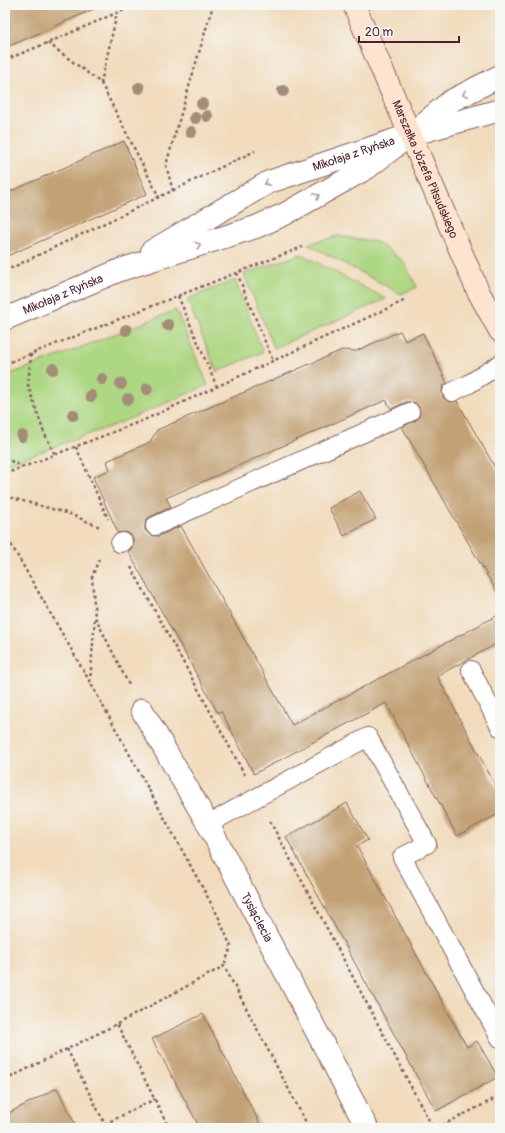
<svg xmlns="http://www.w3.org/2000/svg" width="505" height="1133" viewBox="0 0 505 1133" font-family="Pangolin,sans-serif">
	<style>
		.green { fill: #add782; stroke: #7c7b56 }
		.building { fill: #c2a174 }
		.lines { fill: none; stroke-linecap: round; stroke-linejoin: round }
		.service-casing { stroke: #84615e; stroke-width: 20 }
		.minor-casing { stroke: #84615e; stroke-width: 24 }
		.tertiary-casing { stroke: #84615e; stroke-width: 24 }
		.secondary-casing { stroke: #84615e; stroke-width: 24 }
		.path { stroke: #84615e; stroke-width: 2.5; stroke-dasharray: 3 3; stroke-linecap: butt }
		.service { stroke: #fff; stroke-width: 18 }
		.minor { stroke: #fff; stroke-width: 22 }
		.tertiary { stroke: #fff; stroke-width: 22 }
		.secondary { stroke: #fde4d0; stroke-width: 22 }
		.tree { fill: #a38d78 }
		.oneway { stroke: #ae9aa0 }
		.labels { text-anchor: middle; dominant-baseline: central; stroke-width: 4; stroke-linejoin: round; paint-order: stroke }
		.street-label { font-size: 12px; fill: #4a1f2b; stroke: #f6f6f2 }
	</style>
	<rect width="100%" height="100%" fill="#f6f6f2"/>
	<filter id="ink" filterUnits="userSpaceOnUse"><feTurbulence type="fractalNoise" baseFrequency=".025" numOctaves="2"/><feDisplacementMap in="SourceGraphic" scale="8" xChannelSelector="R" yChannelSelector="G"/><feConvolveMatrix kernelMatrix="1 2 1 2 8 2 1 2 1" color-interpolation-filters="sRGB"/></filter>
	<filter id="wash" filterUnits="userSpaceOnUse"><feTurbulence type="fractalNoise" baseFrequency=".012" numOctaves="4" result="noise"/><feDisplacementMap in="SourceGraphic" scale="16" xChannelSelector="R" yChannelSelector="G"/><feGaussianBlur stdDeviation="0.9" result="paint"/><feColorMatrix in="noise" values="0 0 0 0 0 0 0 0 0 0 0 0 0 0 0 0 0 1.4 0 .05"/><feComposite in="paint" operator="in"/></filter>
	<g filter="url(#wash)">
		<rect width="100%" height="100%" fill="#f1dbbc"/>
		<g class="green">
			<polygon points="337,236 377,242 404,262 417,287 401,294 308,244"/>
			<polygon points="301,254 386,299 274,348 244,274"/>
			<polygon points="235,280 263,352 217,372 187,299"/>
			<polygon points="176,310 208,385 122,422 5,465 5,376 64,354"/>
		</g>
		<g id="blocks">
			<g class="building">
				<polygon points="5,5 103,5 5,48"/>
				<polygon points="124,141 147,194 5,257 5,194"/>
				<polygon points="400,331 405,341 423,333 447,383 443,386 442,391 443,397 446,400 451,402 457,401 500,476 500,598 402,427 415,421 419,418 420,413 419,407 416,403 411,402 406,402 391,409 386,400 166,498 171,507 150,517 146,520 145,525 145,530 149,534 154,536 159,536 181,526 292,725 500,614 500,642 437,676 500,794 500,813 457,836 386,703 254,774 221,711 218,713 128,551 131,549 133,544 133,538 130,534 125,532 118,533 93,477 110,470 107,461 150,442 157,430 342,350 356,351"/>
				<polygon points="360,491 376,519 344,536 329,508"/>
				<polygon points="347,803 368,840 357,846 467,1047 477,1041 498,1077 436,1111 286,837"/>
				<polygon points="203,1014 262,1128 200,1128 152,1039"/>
				<polygon points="57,1088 77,1128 5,1128 5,1115"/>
			</g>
		</g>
	</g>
	<g filter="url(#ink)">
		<use href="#blocks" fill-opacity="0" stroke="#84615e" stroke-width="1"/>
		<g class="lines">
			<g class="service-casing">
				<g id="service">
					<polyline points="452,392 469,384 500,364"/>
					<polyline points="155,526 410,412"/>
					<polyline points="120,543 123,542"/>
					<polyline points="471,670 500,727"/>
					<polyline points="208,824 368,737 427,844 402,857 500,1038"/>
				</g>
			</g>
			<g class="minor-casing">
				<g id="minor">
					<path id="s1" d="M142 710 208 824 367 1128"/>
				</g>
			</g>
			<g class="tertiary-casing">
				<g id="tertiary">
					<path id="s2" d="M152 251 269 182 410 135 500 110"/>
					<path id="s3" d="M5 319 120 270 256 227 285 214 367 168 410 135 451 101 500 76"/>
				</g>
			</g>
			<g class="secondary-casing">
				<g id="secondary">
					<path id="s4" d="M354 5 478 291 500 331"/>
				</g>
			</g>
			<g class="path">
				<polyline points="48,43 101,83 117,13"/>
				<polyline points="5,60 47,43 135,5"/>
				<polyline points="101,83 159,197"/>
				<polyline points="173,191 166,165 213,5"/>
				<polyline points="5,271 255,151"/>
				<polyline points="237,273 273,361"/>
				<polyline points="178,296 217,387"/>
				<polyline points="31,354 28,385 43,430 55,455"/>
				<polyline points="5,364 302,247"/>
				<polyline points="76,447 108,519"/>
				<polyline points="5,458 23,467"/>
				<polyline points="5,474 144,420 406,300"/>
				<polyline points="5,496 70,514 100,527"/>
				<polyline points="5,534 90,682 218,916 231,947 224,966"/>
				<polyline points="99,559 92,577 95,617 129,685"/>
				<polyline points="131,567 245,775"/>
				<polyline points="90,682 95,617"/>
				<polyline points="270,821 433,1128"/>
				<polyline points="117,1024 224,966 309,1128"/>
				<polyline points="67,1049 107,1128"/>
				<polyline points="5,1080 117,1024 169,1128"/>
				<polyline points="105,1124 155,1099"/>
				<polyline points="437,1128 500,1096"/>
			</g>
			<use href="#service" class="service"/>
			<use href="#minor" class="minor"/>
			<use href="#tertiary" class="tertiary"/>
			<use href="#secondary" class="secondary"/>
		</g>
		<g class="tree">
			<circle cx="139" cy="88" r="6"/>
			<circle cx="283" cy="91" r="6"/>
			<circle cx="202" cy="104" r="6"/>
			<circle cx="207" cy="116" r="6"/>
			<circle cx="195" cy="118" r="6"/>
			<circle cx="191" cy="132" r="6"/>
			<circle cx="168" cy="325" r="6"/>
			<circle cx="126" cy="330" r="6"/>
			<circle cx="53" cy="369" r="6"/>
			<circle cx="102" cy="379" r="6"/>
			<circle cx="121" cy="384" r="6"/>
			<circle cx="147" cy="389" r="6"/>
			<circle cx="91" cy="396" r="6"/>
			<circle cx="128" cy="399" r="6"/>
			<circle cx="73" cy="415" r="6"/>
			<circle cx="22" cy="436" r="6"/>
		</g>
		<defs><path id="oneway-chevron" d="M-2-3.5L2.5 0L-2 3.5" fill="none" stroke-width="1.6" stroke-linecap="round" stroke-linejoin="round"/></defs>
		<g class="oneway">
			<use href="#oneway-chevron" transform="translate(465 94) rotate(152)"/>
			<use href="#oneway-chevron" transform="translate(267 183) rotate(154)"/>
			<use href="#oneway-chevron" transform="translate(317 196) rotate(-30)"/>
			<use href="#oneway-chevron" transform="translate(198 245) rotate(-18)"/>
		</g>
	</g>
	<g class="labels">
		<g class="street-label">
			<text stroke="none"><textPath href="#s2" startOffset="225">Mikołaja z Ryńska</textPath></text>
			<text stroke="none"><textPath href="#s4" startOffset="179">Marszałka Józefa Piłsudskiego</textPath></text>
			<text stroke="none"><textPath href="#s3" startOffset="63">Mikołaja z Ryńska</textPath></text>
			<text stroke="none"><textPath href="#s1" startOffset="237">Tysiąclecia</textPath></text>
		</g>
	</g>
	<rect width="505" height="1133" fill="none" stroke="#f6f6f2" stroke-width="20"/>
	<path d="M359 36v6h100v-6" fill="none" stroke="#4a1f2b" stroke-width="2"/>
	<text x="365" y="36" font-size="12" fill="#4a1f2b" stroke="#f6f6f2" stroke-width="3" paint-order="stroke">20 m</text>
</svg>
